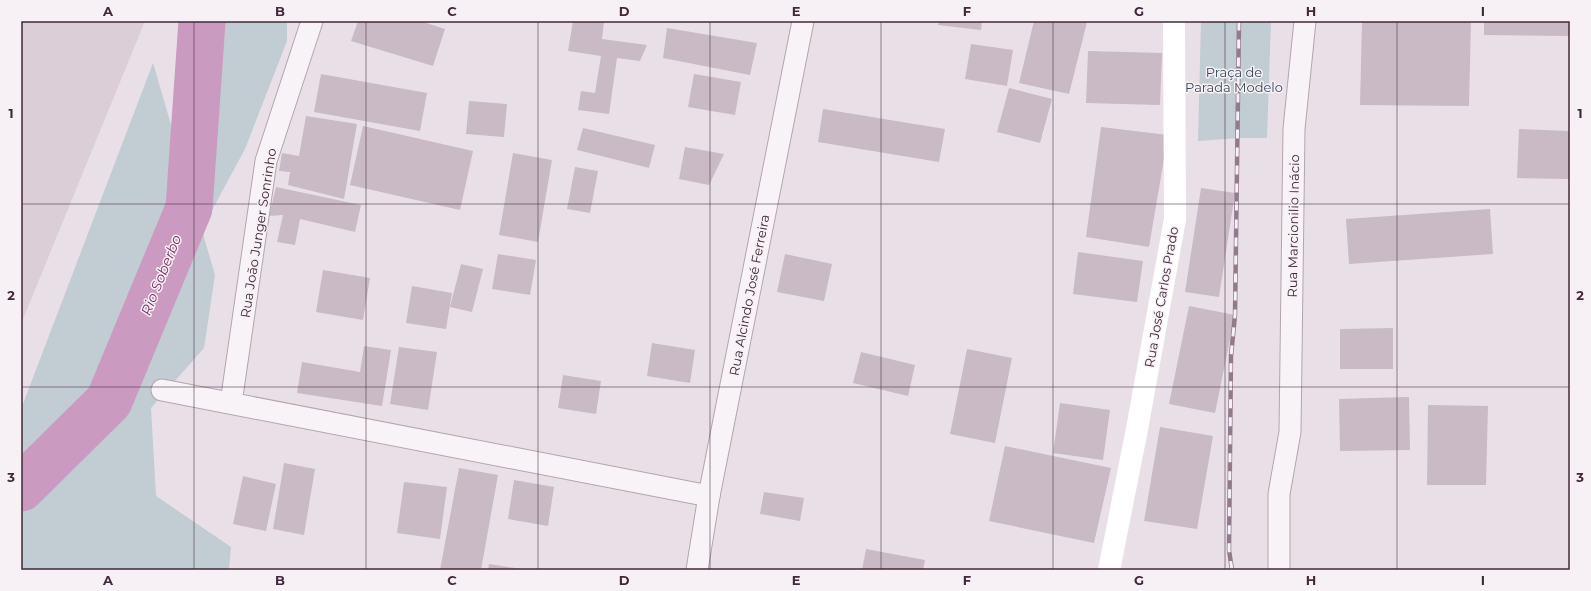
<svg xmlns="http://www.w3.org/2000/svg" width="1591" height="591" viewBox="0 0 1591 591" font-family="Montserrat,sans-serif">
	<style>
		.built { fill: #dbced7 }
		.green { fill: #c1ccd3 }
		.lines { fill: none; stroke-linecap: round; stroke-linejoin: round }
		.river { stroke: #ca9ac1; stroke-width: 47 }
		.building { fill: #c9bac5 }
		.street-casing { stroke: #b3a5b0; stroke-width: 23 }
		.street { stroke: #f8f3f6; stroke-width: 21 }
		.secondary { stroke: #fff; stroke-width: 22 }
		.rail-casing { stroke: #93798c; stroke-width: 4.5 }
		.rail { stroke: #f7f0f5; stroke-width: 3; stroke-dasharray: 9; stroke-linecap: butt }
		.grid { fill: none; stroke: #41283a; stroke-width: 1; stroke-opacity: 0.55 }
		.labels { text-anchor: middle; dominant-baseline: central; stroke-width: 3; stroke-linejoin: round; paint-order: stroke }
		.park-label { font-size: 13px; fill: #354a5d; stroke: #f7f0f5 }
		.street-label { font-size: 13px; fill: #41283a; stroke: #f7f0f5 }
		.water-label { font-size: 14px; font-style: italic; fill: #763167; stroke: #f7f0f5 }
		.neatline { fill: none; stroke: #41283a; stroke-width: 1.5 }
		.grid-label { font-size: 13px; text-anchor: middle; font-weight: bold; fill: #41283a }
	</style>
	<rect width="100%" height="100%" fill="#e9e0e7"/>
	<polygon class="built" points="21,21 145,21 21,324"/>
	<g class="green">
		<polygon points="225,21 287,21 287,41 245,149 204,225"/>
		<polygon points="1201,21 1271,21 1267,138 1239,138 1198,141"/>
		<polygon points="153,63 215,275 204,348 151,408 156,496 231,547 229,570 21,570 21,409"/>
	</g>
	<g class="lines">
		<polyline class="river" points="21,488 109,401 189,208 202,21"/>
	</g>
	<g class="building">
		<polygon points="358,21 420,21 445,29 433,66 351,41"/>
		<polygon points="573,21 604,21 602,39 647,45 640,61 617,58 609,114 578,110 581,91 595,93 601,56 568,51"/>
		<polygon points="939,21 982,21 981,30 938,25"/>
		<polygon points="1034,21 1087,22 1069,94 1019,83"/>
		<polygon points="1362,21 1471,21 1469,106 1360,105"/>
		<polygon points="1484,21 1570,21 1570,36 1484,35"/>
		<polygon points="667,28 757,43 750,75 663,58"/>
		<polygon points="971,44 1013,50 1007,86 965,79"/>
		<polygon points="1088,51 1162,53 1160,105 1086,103"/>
		<polygon points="321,74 427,93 420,131 314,112"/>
		<polygon points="694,74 741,82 735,115 688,107"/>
		<polygon points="1009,88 1052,99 1040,143 997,132"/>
		<polygon points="469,101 507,104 504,137 466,134"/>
		<polygon points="823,109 945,129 939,162 818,142"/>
		<polygon points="306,116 357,124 344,199 288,185 290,172 279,171 282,153 299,156"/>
		<polygon points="363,126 473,151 460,210 350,185"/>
		<polygon points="1101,127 1168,135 1149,247 1086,237"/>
		<polygon points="583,128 655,145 649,168 577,150"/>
		<polygon points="1519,129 1570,131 1570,179 1517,178"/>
		<polygon points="685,147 724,154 709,185 679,179"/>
		<polygon points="513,153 552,160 538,242 499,235"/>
		<polygon points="575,167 598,171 590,213 567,209"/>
		<polygon points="276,187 361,205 355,232 300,219 295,245 277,242 283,215 269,216"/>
		<polygon points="1201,188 1235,193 1219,297 1185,292"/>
		<polygon points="1490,209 1493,254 1349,264 1346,219"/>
		<polygon points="1078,252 1143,261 1137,302 1073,294"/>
		<polygon points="498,254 536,260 530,295 492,289"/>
		<polygon points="785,254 832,264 824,301 777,292"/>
		<polygon points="461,264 483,269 472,312 450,307"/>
		<polygon points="323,270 370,278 363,320 316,312"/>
		<polygon points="412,286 452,293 446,329 406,323"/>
		<polygon points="1189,306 1235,315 1215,413 1169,404"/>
		<polygon points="1393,328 1393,369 1340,369 1340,329"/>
		<polygon points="652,343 695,350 690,383 647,376"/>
		<polygon points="364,346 391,350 382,406 297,393 302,362 360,372"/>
		<polygon points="399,347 437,352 428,410 390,404"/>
		<polygon points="967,349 1012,358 995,443 950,434"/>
		<polygon points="861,352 915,365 908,396 853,383"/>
		<polygon points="563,375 601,381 596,414 558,408"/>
		<polygon points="1409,397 1410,450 1340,451 1339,399"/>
		<polygon points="1060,403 1110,410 1103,460 1053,453"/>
		<polygon points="1428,405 1488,406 1486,485 1427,485"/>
		<polygon points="1160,427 1213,436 1197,529 1144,521"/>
		<polygon points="1005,446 1111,468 1094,543 989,521"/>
		<polygon points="284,463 315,469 304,535 273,529"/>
		<polygon points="459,468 498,475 481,570 440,570"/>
		<polygon points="243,476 276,484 266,531 233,524"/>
		<polygon points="514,480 554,487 548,526 508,519"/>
		<polygon points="404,482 447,487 440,539 397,533"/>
		<polygon points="764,492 804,498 800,521 760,514"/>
		<polygon points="866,549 925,560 923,570 862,570"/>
		<polygon points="489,564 522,569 521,570 488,570"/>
	</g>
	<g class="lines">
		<g class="street-casing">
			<g id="street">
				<polyline points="162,390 709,496"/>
				<polyline points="231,403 266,161 312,21"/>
				<polyline points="697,570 709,496 803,21"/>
				<polyline points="1279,570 1279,494 1290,432 1294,129 1305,21"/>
			</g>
		</g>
		<use href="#street" class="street"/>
		<polyline class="secondary" points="1109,570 1137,429 1175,219 1174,21"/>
		<g class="rail-casing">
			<polyline id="rail" points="1232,570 1229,550 1231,356 1235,315 1239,21"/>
		</g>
		<use href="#rail" class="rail"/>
	</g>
	<path class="grid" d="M194 21V570M366 21V570M538 21V570M710 21V570M881 21V570M1053 21V570M1225 21V570M1397 21V570M21 204H1570M21 387H1570"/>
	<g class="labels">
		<g class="park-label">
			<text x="1234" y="72">Praça de<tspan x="1234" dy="15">Parada Modelo</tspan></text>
		</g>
		<g class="street-label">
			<text transform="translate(1293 226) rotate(-89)">Rua Marcionilio Inácio</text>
			<text transform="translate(258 233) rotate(-81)">Rua João Junger Sonrinho</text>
			<text transform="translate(749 295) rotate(-79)">Rua Alcindo José Ferreira</text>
			<text transform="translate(1161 297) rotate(-80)">Rua José Carlos Prado</text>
		</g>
		<g class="water-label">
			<text transform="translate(161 275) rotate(-68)">Rio Soberbo</text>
		</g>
	</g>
	<rect width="1591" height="591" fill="none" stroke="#f7f0f5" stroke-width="44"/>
	<rect x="22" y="22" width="1547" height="547" class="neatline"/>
	<g class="grid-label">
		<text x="108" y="16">A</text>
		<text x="280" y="16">B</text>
		<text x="452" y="16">C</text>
		<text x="624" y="16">D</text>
		<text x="796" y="16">E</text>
		<text x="967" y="16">F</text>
		<text x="1139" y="16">G</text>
		<text x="1311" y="16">H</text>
		<text x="1483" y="16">I</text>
		<text x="11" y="118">1</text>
		<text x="1580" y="118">1</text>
		<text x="11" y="300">2</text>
		<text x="1580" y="300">2</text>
		<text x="11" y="482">3</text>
		<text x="1580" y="482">3</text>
		<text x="108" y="585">A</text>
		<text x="280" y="585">B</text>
		<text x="452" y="585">C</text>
		<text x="624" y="585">D</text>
		<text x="796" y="585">E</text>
		<text x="967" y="585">F</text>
		<text x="1139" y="585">G</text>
		<text x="1311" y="585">H</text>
		<text x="1483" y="585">I</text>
	</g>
</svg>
